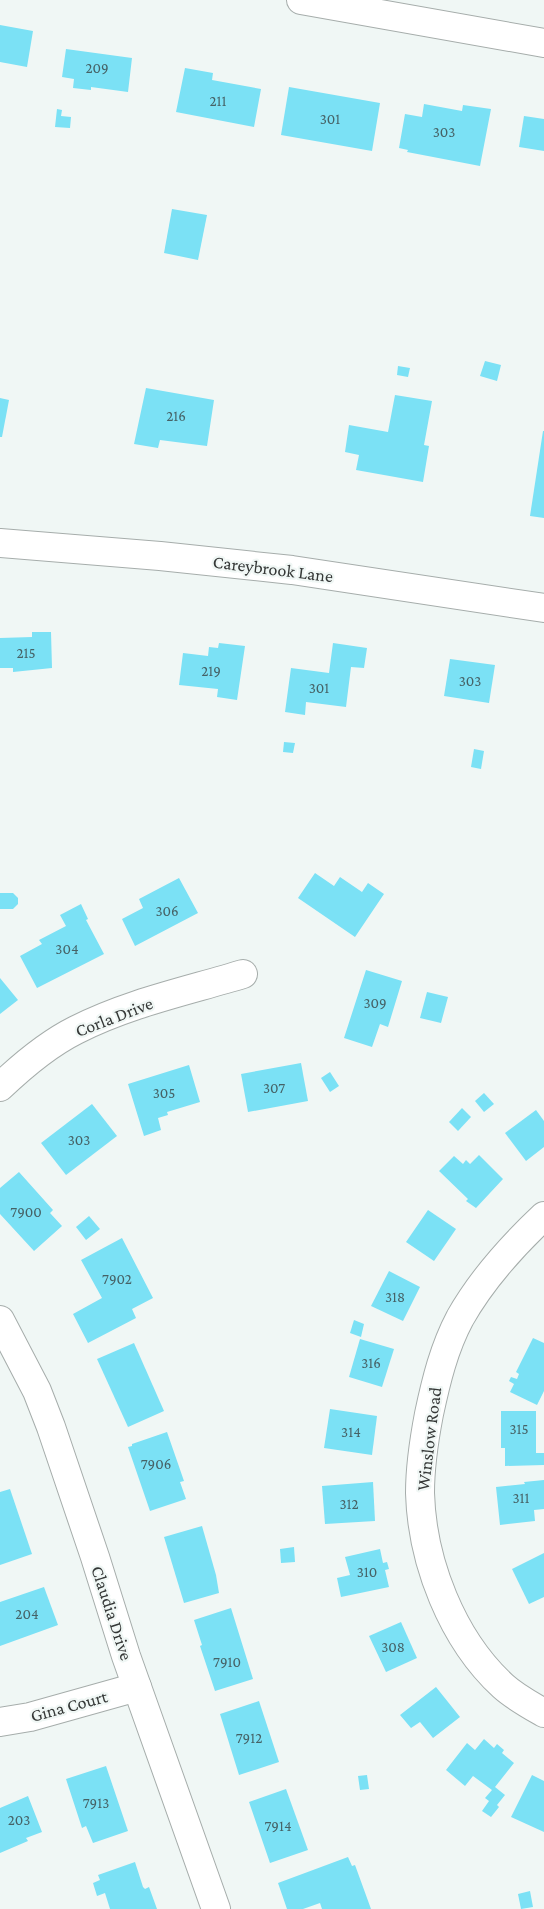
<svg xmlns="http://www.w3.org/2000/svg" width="544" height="1909" viewBox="0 0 544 1909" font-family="'Crimson Pro',serif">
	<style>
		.building { fill: #7be1f5 }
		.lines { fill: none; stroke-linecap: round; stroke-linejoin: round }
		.minor-casing { stroke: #a6adab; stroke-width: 30 }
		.minor { stroke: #fff; stroke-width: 28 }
		.labels { text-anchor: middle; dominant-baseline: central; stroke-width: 4.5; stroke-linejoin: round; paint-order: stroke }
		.number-label { font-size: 15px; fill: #466266 }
		.street-label { font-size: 18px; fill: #353837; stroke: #f0f7f5 }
	</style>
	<rect width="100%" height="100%" fill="#f0f7f5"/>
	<g class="building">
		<polygon points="0,25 33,31 27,67 0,62"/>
		<polygon points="66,49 132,58 128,92 91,87 91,90 73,88 74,79 62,77"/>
		<polygon points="185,68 213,73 212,80 261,89 254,127 176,112"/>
		<polygon points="289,87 380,103 372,151 281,135"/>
		<polygon points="424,104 462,111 463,105 491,109 480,166 407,152 408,150 399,148 405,114 422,117"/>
		<polygon points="57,109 62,110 61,116 71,117 70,128 55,127"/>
		<polygon points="524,116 544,119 544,151 519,147"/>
		<polygon points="172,209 207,215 198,260 164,253"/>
		<polygon points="485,361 501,365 497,381 480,376"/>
		<polygon points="398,366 410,368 408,377 397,375"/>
		<polygon points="146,388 214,400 207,446 160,440 158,448 134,444"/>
		<polygon points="395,395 432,401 424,445 429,446 423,482 356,470 359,455 345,452 349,425 388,432"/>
		<polygon points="0,398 9,400 2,437 0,437"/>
		<polygon points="543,431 544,431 544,518 530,516"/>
		<polygon points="32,632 51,632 52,668 13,672 13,668 0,668 0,638 32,637"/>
		<polygon points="219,643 245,646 237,700 217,697 218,689 179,685 183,653 208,656 209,647 218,648"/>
		<polygon points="333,643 367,648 364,668 351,667 346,707 306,702 305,715 285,712 291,668 329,673"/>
		<polygon points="450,659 495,665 489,703 444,696"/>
		<polygon points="284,742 295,743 293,753 283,752"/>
		<polygon points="474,749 484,751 481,769 471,767"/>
		<polygon points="315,873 334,886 340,877 362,892 368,883 384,894 355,937 298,898"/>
		<polygon points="179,878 198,913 135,946 122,919 143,908 139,899"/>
		<polygon points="0,893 13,893 18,898 18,904 13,909 0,909"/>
		<polygon points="81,904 88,919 86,920 104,954 37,988 20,956 42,944 39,940 66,926 60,915"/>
		<polygon points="366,970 402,981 388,1027 380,1024 372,1047 344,1038"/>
		<polygon points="0,978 18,1000 0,1014"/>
		<polygon points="427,992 448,997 441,1023 420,1018"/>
		<polygon points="301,1063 308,1101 248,1112 241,1074"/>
		<polygon points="189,1065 200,1102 167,1112 168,1115 158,1118 161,1130 144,1136 128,1084"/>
		<polygon points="330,1072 339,1086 330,1092 321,1078"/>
		<polygon points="484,1093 494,1104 484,1112 475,1101"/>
		<polygon points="92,1104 117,1136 66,1175 41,1143"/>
		<polygon points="462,1108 471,1117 458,1131 449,1122"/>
		<polygon points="536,1110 544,1121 544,1147 526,1161 505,1133"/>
		<polygon points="479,1155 503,1179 476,1208 466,1201 468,1199 439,1171 454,1156 463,1164 466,1160 470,1164"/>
		<polygon points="19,1172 53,1210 50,1213 62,1226 34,1251 0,1214 0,1188"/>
		<polygon points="428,1210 456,1229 434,1261 406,1242"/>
		<polygon points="89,1216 100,1229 86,1240 76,1227"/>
		<polygon points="122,1238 153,1298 132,1309 136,1318 88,1343 73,1314 102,1298 81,1260"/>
		<polygon points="389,1271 420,1287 403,1321 371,1306"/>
		<polygon points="354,1320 364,1324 361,1337 350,1333"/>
		<polygon points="533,1338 544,1343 544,1391 537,1405 510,1392 514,1384 509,1381 511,1377 517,1379 519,1374 516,1372"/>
		<polygon points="360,1339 394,1349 382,1387 349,1377"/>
		<polygon points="134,1343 164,1411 128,1427 97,1359"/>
		<polygon points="330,1409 377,1416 372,1455 324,1448"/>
		<polygon points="501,1411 536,1411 536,1453 544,1453 544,1465 505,1466 505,1448 501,1448"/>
		<polygon points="167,1432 184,1481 180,1482 186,1499 150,1511 128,1447 132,1446 132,1444"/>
		<polygon points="544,1480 544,1509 534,1510 535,1521 500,1525 496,1487 525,1484 524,1482"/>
		<polygon points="373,1482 375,1521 325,1524 322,1486"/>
		<polygon points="10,1489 32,1554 0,1565 0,1492"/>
		<polygon points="202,1526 216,1575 219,1593 184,1603 164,1537"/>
		<polygon points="294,1547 295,1562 281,1563 280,1549"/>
		<polygon points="380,1549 383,1563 387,1562 389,1569 385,1570 389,1587 341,1597 337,1578 350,1575 345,1557"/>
		<polygon points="544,1553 544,1597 529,1604 512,1569"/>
		<polygon points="44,1587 58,1625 0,1646 0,1602"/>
		<polygon points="231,1608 253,1679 215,1691 200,1646 202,1645 194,1620"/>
		<polygon points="401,1622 417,1658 386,1672 369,1636"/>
		<polygon points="436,1687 460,1717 433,1738 420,1722 411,1728 400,1715"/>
		<polygon points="259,1701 279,1762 239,1775 220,1714"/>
		<polygon points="484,1739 494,1748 497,1744 504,1750 502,1753 514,1763 495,1787 505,1795 497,1805 499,1807 491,1817 482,1811 489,1801 485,1798 492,1790 473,1776 465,1786 446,1770 467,1743 475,1750"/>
		<polygon points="106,1766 128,1831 93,1843 86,1826 82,1828 66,1779"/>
		<polygon points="367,1775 369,1789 360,1790 358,1776"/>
		<polygon points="532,1775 544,1781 544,1832 511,1817"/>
		<polygon points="286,1789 308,1850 270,1863 249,1802"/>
		<polygon points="28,1796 42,1832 26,1838 28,1841 0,1853 0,1808"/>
		<polygon points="348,1857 352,1866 355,1865 371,1909 322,1909 320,1903 303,1909 287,1909 278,1883"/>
		<polygon points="135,1862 143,1887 145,1889 149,1887 157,1909 110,1909 105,1893 97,1896 93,1883 100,1880 98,1875"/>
		<polygon points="530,1891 533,1907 521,1909 518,1894"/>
	</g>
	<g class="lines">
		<g class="minor-casing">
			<g id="minor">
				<polyline points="301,0 544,43"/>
				<polyline points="0,543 160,556 292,570 544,608"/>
				<path d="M0 1087C23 1065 48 1044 76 1030 129 1003 187 991 243 974"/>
				<path d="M544 1216C512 1246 482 1279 460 1318 444 1348 436 1381 429 1414 424 1440 420 1467 420 1493 422 1562 452 1639 503 1686 515 1697 530 1705 544 1713"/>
				<polyline points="0,1320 37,1391 51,1427 95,1557 126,1656 216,1909"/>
				<polyline points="0,1722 30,1717 137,1687"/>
			</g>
		</g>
		<use href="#minor" class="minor"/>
	</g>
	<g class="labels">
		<g class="number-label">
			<text x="97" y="68">209</text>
			<text x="218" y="101">211</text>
			<text x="330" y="119">301</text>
			<text x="444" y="132">303</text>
			<text x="176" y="416">216</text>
			<text x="26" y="653">215</text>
			<text x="211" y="671">219</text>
			<text x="470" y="681">303</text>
			<text x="319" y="688">301</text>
			<text x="167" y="911">306</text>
			<text x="67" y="949">304</text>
			<text x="375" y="1003">309</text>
			<text x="274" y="1088">307</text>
			<text x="164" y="1093">305</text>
			<text x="79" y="1140">303</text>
			<text x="26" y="1212">7900</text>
			<text x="117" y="1279">7902</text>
			<text x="395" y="1297">318</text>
			<text x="371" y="1363">316</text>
			<text x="519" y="1429">315</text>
			<text x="351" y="1432">314</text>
			<text x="156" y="1464">7906</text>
			<text x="521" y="1498">311</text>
			<text x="349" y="1504">312</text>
			<text x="367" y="1572">310</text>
			<text x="27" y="1614">204</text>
			<text x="393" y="1647">308</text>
			<text x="227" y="1662">7910</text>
			<text x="249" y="1738">7912</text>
			<text x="96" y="1803">7913</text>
			<text x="19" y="1820">203</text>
			<text x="278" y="1826">7914</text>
		</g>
		<g class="street-label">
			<text transform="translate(273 569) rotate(7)">Careybrook Lane</text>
			<text transform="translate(114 1017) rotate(-21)">Corla Drive</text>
			<text transform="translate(429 1439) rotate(-83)">Winslow Road</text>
			<text transform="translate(112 1613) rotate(72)">Claudia Drive</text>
			<text transform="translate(69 1706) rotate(-15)">Gina Court</text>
		</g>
	</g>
</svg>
